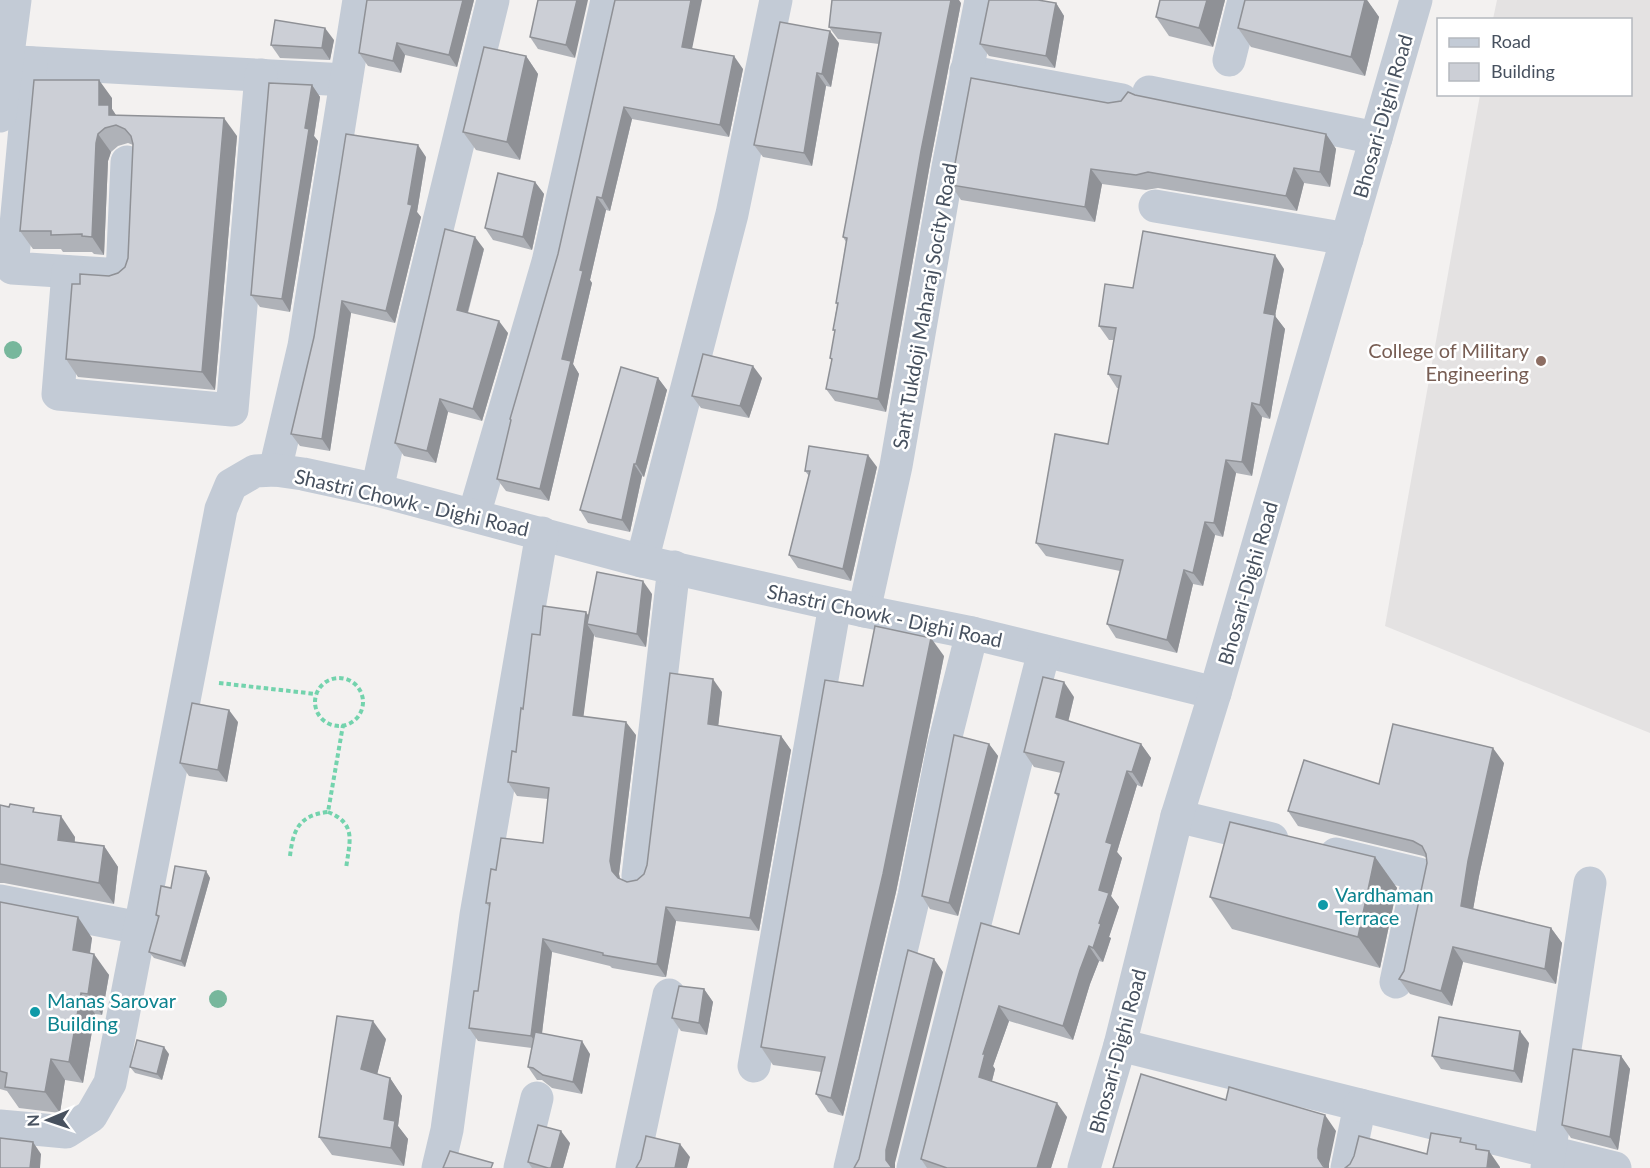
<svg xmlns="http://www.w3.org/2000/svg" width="1650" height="1168" viewBox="0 0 1650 1168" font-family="Lato,sans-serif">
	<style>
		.education { fill: #e4e2e2 }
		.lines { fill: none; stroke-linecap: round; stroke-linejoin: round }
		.path { stroke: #73d3ad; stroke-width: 4; stroke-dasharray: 4.5 3; stroke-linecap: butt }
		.minor { stroke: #c3cbd6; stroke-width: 33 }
		.tree { fill: #77b79c }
		.wall { fill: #afb2b8 }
		.shaded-wall { fill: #8f9196 }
		.building { fill: #cccfd6; stroke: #8f9196; stroke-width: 1.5 }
		.education-dot { fill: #8d6e63; stroke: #fff; stroke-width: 2 }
		.culture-dot { fill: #0f9aa8; stroke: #fff; stroke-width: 2 }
		.labels { text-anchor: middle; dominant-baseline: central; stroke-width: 5; stroke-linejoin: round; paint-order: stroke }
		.street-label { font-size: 20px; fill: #47515f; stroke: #fff }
		.education-label { font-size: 20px; fill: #785e54; stroke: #fff; text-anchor: end }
		.culture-label { font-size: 20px; fill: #0d838f; stroke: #fff; text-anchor: start }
	</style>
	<rect width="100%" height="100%" fill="#f3f1f0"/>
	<polygon class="education" points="1497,0 1650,0 1650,733 1385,626 1480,95 1630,94 1630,20 1493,19"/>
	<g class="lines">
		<g class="path">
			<circle cx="339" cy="702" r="24"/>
			<polyline points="219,683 316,694"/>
			<path d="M328 812C358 824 349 843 346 869"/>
			<path d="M290 856C293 830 299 815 328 812L343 725"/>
		</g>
		<g class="minor">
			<polyline points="1229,60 1244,0"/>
			<polyline points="0,61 346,80"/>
			<polyline points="31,63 12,268 122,275 127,162"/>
			<polyline points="966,71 1122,100"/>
			<polyline points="1149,92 1376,138"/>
			<polyline points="0,116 15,0"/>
			<polyline points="1155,206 1347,239"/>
			<polyline points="68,272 58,394 232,410 261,75"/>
			<polyline points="275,470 304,346 359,0"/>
			<polyline points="377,490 416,315 493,0"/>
			<polyline points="474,515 548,262 607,0"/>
			<polyline points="642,561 732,214 776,0"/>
			<polyline points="864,611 896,466 948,167 981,0"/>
			<polyline points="1177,816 1272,839"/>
			<polyline points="1336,854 1419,874 1396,982"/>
			<polyline points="638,876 674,567"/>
			<polyline points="0,901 140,928"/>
			<polyline points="1120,1045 1360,1105 1347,1168"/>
			<polyline points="754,1066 835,605"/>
			<polyline points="1360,1105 1615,1168"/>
			<polyline points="0,1126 66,1132 91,1116 110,1083 221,509 231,485 255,471 275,470 303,474 377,490 642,561 864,611 972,633 1215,693"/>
			<polyline points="438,1168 447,1130 476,915 542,533"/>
			<polyline points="520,1168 537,1098"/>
			<polyline points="632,1168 669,995"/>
			<polyline points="850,1168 914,896 943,748 972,633"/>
			<polyline points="913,1168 1044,651"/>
			<polyline points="1084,1168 1120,1045 1177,816 1215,693 1416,0"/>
			<polyline points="1547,1168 1590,883"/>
		</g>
	</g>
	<g class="tree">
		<circle cx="13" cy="350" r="9"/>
		<circle cx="218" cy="999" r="9"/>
	</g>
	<g class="wall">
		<polygon points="474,0 457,67 405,55 401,73 368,66 359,53"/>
		<polygon points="538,0 575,58 538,49 530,37"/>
		<polygon points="615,0 692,49 743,69 729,137 632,119 610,211 606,210 590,280 592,283 573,364 579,374 549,501 506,491 497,479 511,421 510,419 558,254"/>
		<polygon points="1225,0 1213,47 1169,36 1156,17"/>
		<polygon points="1245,0 1367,0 1379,17 1365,76 1251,47 1238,28"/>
		<polygon points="1044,1 1056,3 1064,16 1055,68 989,56 980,44"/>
		<polygon points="961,3 930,164 886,412 835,401 826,389 832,360 830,358 835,332 833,330 837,305 836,303 846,242 843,237 879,44 838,39 829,27"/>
		<polygon points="334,40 330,60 280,58 271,45"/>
		<polygon points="839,43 831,87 826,86 812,166 763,157 754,145"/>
		<polygon points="526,56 538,74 520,160 476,150 463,132"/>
		<polygon points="312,85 320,97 314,136 318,141 290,312 260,307 251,295"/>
		<polygon points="1135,95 1326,134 1336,149 1330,187 1304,183 1297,211 1158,188 1146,190 1102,184 1095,222 961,200 951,185 1108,103 1121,101"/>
		<polygon points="112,98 112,109 116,115 237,136 215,390 78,377 66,359 80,284 118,273 125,267 128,258 133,145 128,143 118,146 111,152 108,161 104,255 94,254 92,252 63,252 61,249 33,249 20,231"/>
		<polygon points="426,157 417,212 421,217 395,323 351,313 330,451 300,446 291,434 314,337"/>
		<polygon points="535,182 544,194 532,250 493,240 485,228"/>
		<polygon points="484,249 468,313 508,333 482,421 448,412 436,463 404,456 395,443"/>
		<polygon points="1284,269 1275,316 1285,329 1270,419 1262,417 1252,476 1236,473 1223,537 1215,535 1203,586 1193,584 1177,653 1116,638 1107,624 1120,571 1046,556 1036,543 1108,444 1119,388 1117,388 1108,374 1114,340 1109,340 1099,326 1133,288"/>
		<polygon points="658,378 667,390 644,477 642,476 630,532 588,523 580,510"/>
		<polygon points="762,378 749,418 701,408 692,396"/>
		<polygon points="877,467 851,581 798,568 789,555 809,476 805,471"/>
		<polygon points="652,594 646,647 595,637 594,635 583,716 636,735 619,874 620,879 627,882 637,880 644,874 722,692 718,726 781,736 791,750 759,931 676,921 666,977 663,977 612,968 610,966 552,952 542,1033 590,1054 582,1094 552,1088 542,1080 537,1080 528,1067 532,1048 478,1041 469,1028 478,991 490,908 486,903 496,870 543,843 548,799 517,796 508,782 516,752 523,709 540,635 588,615"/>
		<polygon points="944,656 896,892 843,1116 828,1112 816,1094 821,1072 773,1065 761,1047 863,686"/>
		<polygon points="1074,697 1068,721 1141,744 1151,758 1142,787 1137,785 1117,852 1122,858 1111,896 1119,907 1109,937 1111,938 1103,962 1099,961 1090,984 1073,1040 1009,1021 993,1066 995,1069 992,1081 1067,1117 1051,1168 927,1168 921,1159 1019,934 1058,797 1055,793 1061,773 1034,767 1024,752"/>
		<polygon points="238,722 227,782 189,776 180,763"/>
		<polygon points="989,744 998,756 958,916 930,909 922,896"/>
		<polygon points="1504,763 1479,876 1473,909 1551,928 1562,943 1556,984 1463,962 1452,1006 1410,994 1399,979 1404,971 1427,863 1427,858 1423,856 1298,826 1288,811 1379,784"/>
		<polygon points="0,805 37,813 75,837 75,842 104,846 118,867 114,904 4,883 0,883"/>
		<polygon points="1375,857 1397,888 1380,968 1232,929 1210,897"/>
		<polygon points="206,871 210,878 185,967 154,958 149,952 159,919 156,915 171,888"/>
		<polygon points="0,902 92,938 90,954 109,975 102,1015 95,1014 83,1083 65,1080 60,1113 19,1108 7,1091 0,1089"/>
		<polygon points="704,989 713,1002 707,1035 681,1031 672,1018"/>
		<polygon points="386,1039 377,1074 390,1078 402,1096 398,1126 408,1139 404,1166 332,1155 319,1137"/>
		<polygon points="1529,1043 1522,1083 1441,1069 1432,1056"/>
		<polygon points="169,1054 162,1080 135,1073 130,1067"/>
		<polygon points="1621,1056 1630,1069 1618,1150 1571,1138 1562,1125"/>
		<polygon points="570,1143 563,1168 532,1168 528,1162"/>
	</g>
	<g class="shaded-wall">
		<polygon points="463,0 474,0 457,67 449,55"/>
		<polygon points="577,0 588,0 575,58 566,45"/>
		<polygon points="691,0 702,0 690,59 682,47"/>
		<polygon points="951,0 959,0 961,3 930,164 886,412 878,399 921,151"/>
		<polygon points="1207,0 1225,0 1213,47 1199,28"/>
		<polygon points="1365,0 1367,0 1379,17 1365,76 1351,57"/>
		<polygon points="1056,3 1064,16 1055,68 1046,56"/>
		<polygon points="325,28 334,40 330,60 322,48"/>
		<polygon points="830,31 839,43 831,87 822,74"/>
		<polygon points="397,43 405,55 401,73 393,61"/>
		<polygon points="526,56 538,74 520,160 507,142"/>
		<polygon points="734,56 743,69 729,137 720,125"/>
		<polygon points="817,73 826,86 812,166 804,153"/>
		<polygon points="99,80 112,98 112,109 121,123 121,127 99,105"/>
		<polygon points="312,85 320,97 314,136 318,141 290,312 282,299 305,128"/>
		<polygon points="624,107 632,119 610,211 602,198"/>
		<polygon points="224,118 237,136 215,390 202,372"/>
		<polygon points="98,134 111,152 108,161 104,255 92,237 96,143"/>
		<polygon points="1326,134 1336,149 1330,187 1320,172"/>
		<polygon points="418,145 426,157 417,212 421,217 395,323 386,311 408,204"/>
		<polygon points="1294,168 1304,183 1297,211 1286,196"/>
		<polygon points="1091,169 1102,184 1095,222 1085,207"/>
		<polygon points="535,182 544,194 532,250 523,237"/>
		<polygon points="597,197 606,210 590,280 592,283 573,364 579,374 549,501 540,489 562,359 580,270"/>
		<polygon points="475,237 484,249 465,322 457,310"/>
		<polygon points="1275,255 1284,269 1275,316 1285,329 1270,419 1260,405 1264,313"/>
		<polygon points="342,301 351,313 330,451 322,439"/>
		<polygon points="499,321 508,333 482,421 473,409"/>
		<polygon points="753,366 762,378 749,418 740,406"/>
		<polygon points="658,378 667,390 644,477 636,464"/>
		<polygon points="440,399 448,412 436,463 427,451"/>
		<polygon points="1252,403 1262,417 1252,476 1242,462"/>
		<polygon points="868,455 877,467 851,581 843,569"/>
		<polygon points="1226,460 1236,473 1223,537 1214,523"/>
		<polygon points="634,464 642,476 630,532 622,520"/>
		<polygon points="1205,522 1215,535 1203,586 1193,573"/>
		<polygon points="1184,570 1193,584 1177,653 1167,640"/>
		<polygon points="643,581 652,594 646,647 637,634"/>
		<polygon points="586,612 595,625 587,624 594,635 582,728 573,715"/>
		<polygon points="931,638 944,656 896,892 843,1116 831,1098"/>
		<polygon points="713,679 722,692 717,737 708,724"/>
		<polygon points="1064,682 1074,697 1066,731 1056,717"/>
		<polygon points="229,710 238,722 227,782 218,770"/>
		<polygon points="626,722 636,735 619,874 621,884 612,871 610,861"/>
		<polygon points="781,736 791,750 759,931 750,918"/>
		<polygon points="989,744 998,756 958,916 949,903"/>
		<polygon points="1141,744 1151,758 1142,787 1132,772"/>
		<polygon points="1493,748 1504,763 1479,876 1471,921 1461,906 1468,861"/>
		<polygon points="1127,771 1137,785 1117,852 1122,858 1111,896 1119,907 1109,937 1111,938 1103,962 1093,948 1099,923 1099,890 1106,842"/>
		<polygon points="61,816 75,837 72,861 58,840"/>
		<polygon points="104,846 118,867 114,904 99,883"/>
		<polygon points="1375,857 1397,888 1380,968 1358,937"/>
		<polygon points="206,871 210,878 185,967 181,961"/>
		<polygon points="666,907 676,921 666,977 657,964"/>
		<polygon points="78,917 92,938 87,971 73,950"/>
		<polygon points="1551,928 1562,943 1556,984 1545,969"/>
		<polygon points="543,939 552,952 540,1049 531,1036"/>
		<polygon points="1089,946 1099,961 1090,984 1073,1040 1063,1026 1080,970"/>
		<polygon points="1453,947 1463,962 1452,1006 1441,991"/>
		<polygon points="94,954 109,975 102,1015 88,994"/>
		<polygon points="934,959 943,972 895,1163 895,1168 891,1168 886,1160 886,1150"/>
		<polygon points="704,989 713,1002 707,1035 699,1023"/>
		<polygon points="81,993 95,1014 83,1083 69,1062"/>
		<polygon points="999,1006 1009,1021 993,1066 995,1069 989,1092 979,1077 983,1054"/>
		<polygon points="373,1021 386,1039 374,1087 361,1069"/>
		<polygon points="1520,1031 1529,1043 1522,1083 1514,1071"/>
		<polygon points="582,1041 590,1054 582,1094 573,1082"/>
		<polygon points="164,1047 169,1054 162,1080 157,1074"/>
		<polygon points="1621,1056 1630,1069 1618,1150 1610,1137"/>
		<polygon points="51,1059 65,1080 60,1113 45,1092"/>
		<polygon points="390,1078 402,1096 398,1126 408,1139 404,1166 391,1148 384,1119"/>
		<polygon points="1057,1103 1067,1117 1051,1168 1037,1168"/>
		<polygon points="1325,1115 1336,1131 1329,1164 1329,1168 1325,1168 1318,1158 1318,1149"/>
		<polygon points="561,1131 570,1143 563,1168 551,1168"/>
		<polygon points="33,1142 41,1154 40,1168 30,1168"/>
		<polygon points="680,1144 690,1157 687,1168 675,1168"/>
		<polygon points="1489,1151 1500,1167 1500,1168 1487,1168"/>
	</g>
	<g class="building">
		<polygon points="367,0 463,0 449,55 397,43 393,61 359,53"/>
		<polygon points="538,0 577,0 566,45 530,37"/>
		<polygon points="615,0 691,0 682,47 734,56 720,125 624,107 602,198 597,197 580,270 583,271 562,359 571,361 540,489 497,479 511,420 510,419 558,254"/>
		<polygon points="832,0 951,0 921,151 878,399 826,389 832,359 830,358 835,330 833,330 838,303 836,303 847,238 843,237 881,33 829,27"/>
		<polygon points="989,0 1038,0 1056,3 1046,56 980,44"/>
		<polygon points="1160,0 1207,0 1199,28 1156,17"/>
		<polygon points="1245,0 1365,0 1351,57 1238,28"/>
		<polygon points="275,20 325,28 322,48 271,45"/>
		<polygon points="780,22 830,31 822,74 817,73 804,153 754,145"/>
		<polygon points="484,47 526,56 507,142 463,132"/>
		<polygon points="971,78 1108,103 1121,101 1128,92 1135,95 1326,134 1320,172 1294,168 1286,196 1148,172 1136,175 1091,169 1085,207 951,185"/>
		<polygon points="34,80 99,80 99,105 109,105 109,115 224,118 202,372 66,359 72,284 80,284 80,274 109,276 118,273 125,267 128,258 133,144 131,136 125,129 116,125 105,128 98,134 96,143 92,237 82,236 82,234 51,235 51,231 20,231"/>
		<polygon points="269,83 312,85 305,128 309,129 282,299 251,295"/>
		<polygon points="346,134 418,145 408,204 412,205 386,311 342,301 322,439 291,434 314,337"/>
		<polygon points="498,173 535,182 523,237 485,228"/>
		<polygon points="445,229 475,237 457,310 499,321 473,409 440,399 427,451 395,443"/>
		<polygon points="1143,231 1275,255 1264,313 1275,315 1260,405 1252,403 1242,462 1226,460 1214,523 1205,522 1193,573 1184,570 1167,640 1107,624 1123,560 1036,543 1055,434 1108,444 1121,376 1108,374 1116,328 1099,326 1105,284 1133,288"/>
		<polygon points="703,354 753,366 740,406 692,396"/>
		<polygon points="621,367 658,378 636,464 634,464 622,520 580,510"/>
		<polygon points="809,446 868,455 843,569 789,555 810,471 805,471"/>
		<polygon points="597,572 643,581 637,634 587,624"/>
		<polygon points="543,606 586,612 573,715 626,722 610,861 612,871 618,878 627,882 637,880 644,874 647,865 670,673 713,679 708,724 781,736 750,918 666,907 657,964 654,964 603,955 603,953 543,939 531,1036 469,1028 474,991 478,991 490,903 486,903 491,869 496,870 501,838 543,843 549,788 508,782 512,751 516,752 521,708 523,709 532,634 540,635"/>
		<polygon points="875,626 931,638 883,874 831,1098 816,1094 825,1057 761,1047 825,680 863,686"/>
		<polygon points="1043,677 1064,682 1056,717 1141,744 1132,772 1127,771 1106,842 1112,844 1099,890 1109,893 1099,923 1101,924 1093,948 1089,946 1080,970 1063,1026 999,1006 983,1054 985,1054 979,1077 1057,1103 1037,1168 947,1168 921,1159 981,923 1019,934 1059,794 1055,793 1064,762 1024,752"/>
		<polygon points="192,703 229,710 218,770 180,763"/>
		<polygon points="1393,724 1493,748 1468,861 1461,906 1551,928 1545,969 1453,947 1441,991 1399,979 1404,971 1427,863 1426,854 1422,846 1413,841 1288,811 1304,760 1379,784"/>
		<polygon points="954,735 989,744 949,903 922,896"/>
		<polygon points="10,804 34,808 33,812 61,816 58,840 104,846 99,883 0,864 0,805 9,807"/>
		<polygon points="1230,822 1375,857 1358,937 1210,897"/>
		<polygon points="175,866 206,871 181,961 149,952 159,916 156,915 161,886 171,888"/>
		<polygon points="0,902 78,917 73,950 94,954 88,994 81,993 69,1062 51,1059 45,1092 5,1087 7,1073 0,1071"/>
		<polygon points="908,950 934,959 886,1150 886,1160 892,1168 854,1168 859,1159"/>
		<polygon points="679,986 704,989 699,1023 672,1018"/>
		<polygon points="337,1016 373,1021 361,1069 390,1078 384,1119 395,1121 391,1148 319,1137"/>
		<polygon points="1439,1017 1520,1031 1514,1071 1432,1056"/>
		<polygon points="535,1032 582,1041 573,1082 543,1075 533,1068 528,1067"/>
		<polygon points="137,1040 164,1047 157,1074 130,1067"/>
		<polygon points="1573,1049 1621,1056 1610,1137 1562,1125"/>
		<polygon points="1141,1074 1226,1100 1229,1087 1325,1115 1318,1149 1318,1158 1323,1166 1327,1168 1113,1168"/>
		<polygon points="538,1125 561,1131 551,1168 548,1168 528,1162"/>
		<polygon points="1431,1133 1461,1138 1460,1142 1476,1145 1476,1149 1489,1151 1487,1168 1345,1168 1350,1164 1354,1156 1359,1136 1427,1154"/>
		<polygon points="646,1136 680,1144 675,1168 636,1168 641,1159"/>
		<polygon points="0,1138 33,1142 30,1168 0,1168"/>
		<polygon points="450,1151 493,1163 491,1168 443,1168"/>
	</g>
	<circle class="education-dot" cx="1541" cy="361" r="6"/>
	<g class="culture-dot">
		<circle cx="1323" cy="905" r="6"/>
		<circle cx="35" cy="1012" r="6"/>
	</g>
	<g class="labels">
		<g class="street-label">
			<text transform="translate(1382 116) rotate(-74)">Bhosari-Dighi Road</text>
			<text transform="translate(924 306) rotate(-80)">Sant Tukdoji Maharaj Socity Road</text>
			<text transform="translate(412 502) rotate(13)">Shastri Chowk - Dighi Road</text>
			<text transform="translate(1247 583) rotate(-74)">Bhosari-Dighi Road</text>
			<text transform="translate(885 615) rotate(12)">Shastri Chowk - Dighi Road</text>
			<text transform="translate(1117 1051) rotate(-75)">Bhosari-Dighi Road</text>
		</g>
		<g class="education-label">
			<text x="1529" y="350">College of Military<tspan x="1529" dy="23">Engineering</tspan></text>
		</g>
		<g class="culture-label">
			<text x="1335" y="894">Vardhaman<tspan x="1335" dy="23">Terrace</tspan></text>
			<text x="47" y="1000">Manas Sarovar<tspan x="47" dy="23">Building</tspan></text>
		</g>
	</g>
	<rect x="1437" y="18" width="195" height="78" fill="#ffffff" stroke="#b5b9bf" stroke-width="1.5"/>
	<rect x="1449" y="38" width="30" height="9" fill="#c3cbd6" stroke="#b5b9bf" stroke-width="1.5"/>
	<text x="1491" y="48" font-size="18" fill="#47515f">Road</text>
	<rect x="1449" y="63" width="30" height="18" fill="#cccfd6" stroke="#b5b9bf" stroke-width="1.5"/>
	<text x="1491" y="78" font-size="18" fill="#47515f">Building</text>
	<g transform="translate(48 1120) rotate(268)" stroke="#ffffff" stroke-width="4.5" paint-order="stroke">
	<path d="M0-4.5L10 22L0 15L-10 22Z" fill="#47515f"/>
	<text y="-9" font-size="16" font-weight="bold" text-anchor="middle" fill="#47515f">N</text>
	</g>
</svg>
